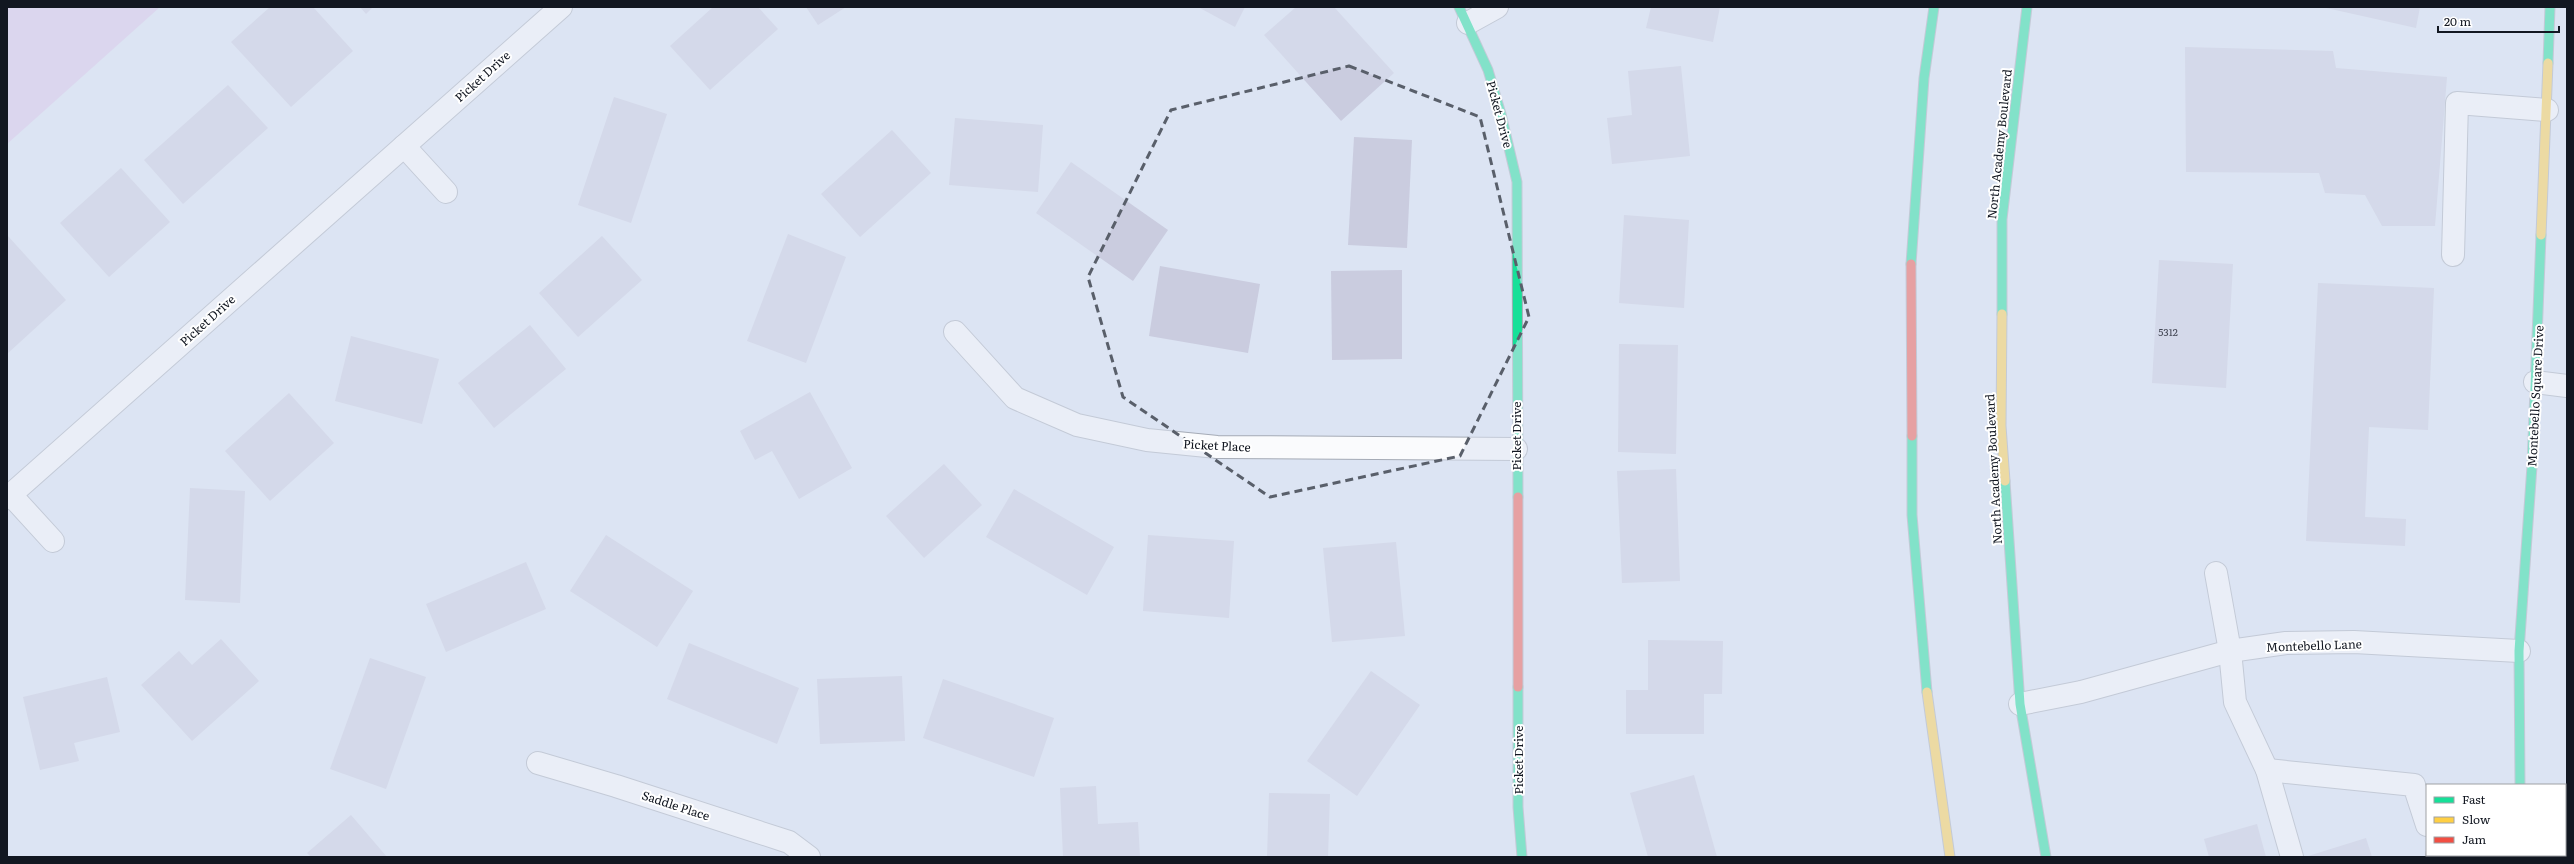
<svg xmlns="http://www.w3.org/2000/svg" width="2574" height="864" viewBox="0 0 2574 864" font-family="Literata,serif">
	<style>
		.green { fill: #d9c6e9 }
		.building { fill: #caccdf }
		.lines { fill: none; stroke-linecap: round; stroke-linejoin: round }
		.lane-casing { stroke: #a5abb6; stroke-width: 24 }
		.street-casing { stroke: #a5abb6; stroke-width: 24 }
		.fast-casing { stroke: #a5abb6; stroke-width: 11 }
		.slow-casing { stroke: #a5abb6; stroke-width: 11 }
		.jam-casing { stroke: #a5abb6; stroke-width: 11 }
		.lane { stroke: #fafbfd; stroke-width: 22 }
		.street { stroke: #fafbfd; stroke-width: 22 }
		.fast { stroke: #16e098; stroke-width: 9 }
		.slow { stroke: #ffcf43; stroke-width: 9 }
		.jam { stroke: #f24e42; stroke-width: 9 }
		.marked { fill: none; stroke: #595f6a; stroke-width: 3; stroke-dasharray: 8 5; stroke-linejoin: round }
		.labels { text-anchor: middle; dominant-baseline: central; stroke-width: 4; stroke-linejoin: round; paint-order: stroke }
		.number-label { font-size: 10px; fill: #434754 }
		.street-label { font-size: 12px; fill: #121721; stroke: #fff }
	</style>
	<rect width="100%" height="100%" fill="#dce4f3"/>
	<polygon class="green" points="7,7 160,7 7,144"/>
	<g class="building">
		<polygon points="270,7 313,7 353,51 291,107 231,42"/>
		<polygon points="360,7 373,7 366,14"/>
		<polygon points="713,7 758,7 778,29 710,90 670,46"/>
		<polygon points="806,7 846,7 818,25"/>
		<polygon points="1198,7 1245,7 1235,27"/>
		<polygon points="1296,7 1334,7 1394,73 1341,121 1264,35"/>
		<polygon points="1651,7 1720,7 1713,42 1646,28"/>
		<polygon points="2322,7 2420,7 2416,28"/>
		<polygon points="2185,47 2333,51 2336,68 2447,77 2435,226 2382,226 2365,195 2325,193 2319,173 2186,172"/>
		<polygon points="1681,66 1690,156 1612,164 1607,118 1632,115 1628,71"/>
		<polygon points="228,85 268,128 183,204 144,160"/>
		<polygon points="614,97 667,114 631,223 578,205"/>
		<polygon points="955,118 1043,125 1038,192 949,185"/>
		<polygon points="892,130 931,173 860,237 821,194"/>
		<polygon points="1354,137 1412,140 1407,248 1348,245"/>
		<polygon points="1071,162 1168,230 1133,281 1036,213"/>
		<polygon points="121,168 170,222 109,277 60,223"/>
		<polygon points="1624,215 1689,220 1684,308 1619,303"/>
		<polygon points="788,234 846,257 806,363 747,341"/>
		<polygon points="7,235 66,300 7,354"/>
		<polygon points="602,236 642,280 578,337 539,293"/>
		<polygon points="2159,260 2233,264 2226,388 2152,383"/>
		<polygon points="1160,266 1260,284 1248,353 1149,336"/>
		<polygon points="1402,270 1402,359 1332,360 1331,271"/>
		<polygon points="2318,283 2434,288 2428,430 2369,427 2365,517 2406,519 2405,546 2306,541"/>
		<polygon points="530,325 566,369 494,428 458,383"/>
		<polygon points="351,336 439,359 422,424 335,401"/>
		<polygon points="1619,344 1678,345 1676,454 1618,452"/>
		<polygon points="810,392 852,468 799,499 772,451 755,460 740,431"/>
		<polygon points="289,393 334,443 270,501 225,451"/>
		<polygon points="944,464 982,505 924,558 886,516"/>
		<polygon points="1676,469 1680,581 1622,583 1617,471"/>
		<polygon points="190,488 245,491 240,603 185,600"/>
		<polygon points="1014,489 1114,547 1087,595 986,537"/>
		<polygon points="606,535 693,591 657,647 570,591"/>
		<polygon points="1148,535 1234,541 1229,618 1143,611"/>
		<polygon points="1396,542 1405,636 1332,642 1323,548"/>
		<polygon points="526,562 546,609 446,652 426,604"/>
		<polygon points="221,639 259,681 192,741 141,685 179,651 192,665"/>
		<polygon points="1648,640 1723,641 1722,694 1704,694 1704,734 1626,734 1626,690 1648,690"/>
		<polygon points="689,643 799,688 777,744 667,699"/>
		<polygon points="370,658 426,677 386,789 330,769"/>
		<polygon points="1371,671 1420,705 1357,796 1307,761"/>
		<polygon points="902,676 905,741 820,744 817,679"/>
		<polygon points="107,677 120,732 74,743 79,761 40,770 23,697"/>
		<polygon points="943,679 1054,718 1034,777 923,738"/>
		<polygon points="1694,775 1717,857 1648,857 1630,793"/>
		<polygon points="1096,786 1098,824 1138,822 1140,857 1063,857 1060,788"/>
		<polygon points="1269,793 1330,794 1328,857 1267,857"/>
		<polygon points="351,815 387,857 311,857 307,853"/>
		<polygon points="2257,824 2266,857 2209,857 2204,839"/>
		<polygon points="2366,838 2372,857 2305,857"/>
	</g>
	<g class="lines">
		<g class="lane-casing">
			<g id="lane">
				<polyline points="2453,255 2457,103 2547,110"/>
				<polyline points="2216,573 2230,651 2235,702 2267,770 2292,857"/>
				<polyline points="2267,770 2414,785 2427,825"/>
				<polyline points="2437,855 2438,857"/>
			</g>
		</g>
		<g class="street-casing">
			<g id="street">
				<polyline points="1468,23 1497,7"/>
				<polyline points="404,146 446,192"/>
				<polyline points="955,332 1015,398 1077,425 1147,440 1217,447 1516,449"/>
				<polyline points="2535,382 2567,386"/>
				<polyline points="11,495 53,541"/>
				<polyline points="7,498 561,7"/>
				<polyline points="2020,704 2081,692 2230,651 2286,643 2354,642 2519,651"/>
				<polyline points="538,763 616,786 789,842 809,857"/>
				<polyline points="2533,855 2533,857"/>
			</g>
		</g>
		<g class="fast-casing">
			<g id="fast">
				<polyline points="1459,7 1488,70 1501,114 1517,182 1518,497"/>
				<polyline points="2548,63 2550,7"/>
				<polyline points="1911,264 1924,78 1934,7"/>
				<polyline points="2002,314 2002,219 2027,7"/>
				<polyline points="1912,436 1912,515 1927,692"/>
				<polyline points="2005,481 2020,704 2046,857"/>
				<polyline points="1518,687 1518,807 1522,857"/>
				<polyline points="2520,785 2519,651 2532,466 2541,235"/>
			</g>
		</g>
		<g class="slow-casing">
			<g id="slow">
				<polyline points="2541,235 2548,63"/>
				<polyline points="2002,314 2001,426 2005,481"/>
				<polyline points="1927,692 1950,857"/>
			</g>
		</g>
		<g class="jam-casing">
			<g id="jam">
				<polyline points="1911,264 1912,436"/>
				<polyline points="1518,497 1518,687"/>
			</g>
		</g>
		<use href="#lane" class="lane"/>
		<use href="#street" class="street"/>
		<use href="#fast" class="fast"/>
		<use href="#slow" class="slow"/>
		<use href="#jam" class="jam"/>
	</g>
	<path d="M0 0H2574V864H0ZM1349 66 1480 117 1529 317 1460 456 1270 497 1123 397 1088 277 1171 110Z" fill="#dce4f3" fill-opacity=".55" fill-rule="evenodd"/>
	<path class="marked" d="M1349 66 1480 117 1529 317 1460 456 1270 497 1123 397 1088 277 1171 110Z"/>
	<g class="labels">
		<g class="number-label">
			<text x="2168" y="331">5312</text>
		</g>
		<g class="street-label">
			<text transform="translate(482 76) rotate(-42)">Picket Drive</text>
			<text transform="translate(1500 114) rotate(75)">Picket Drive</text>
			<text transform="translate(1999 144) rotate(-84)">North Academy Boulevard</text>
			<text transform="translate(207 320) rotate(-42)">Picket Drive</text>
			<text transform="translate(2535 396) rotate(-87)">Montebello Square Drive</text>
			<text transform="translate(1516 436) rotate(-90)">Picket Drive</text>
			<text transform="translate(1217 445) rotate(3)">Picket Place</text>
			<text transform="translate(1993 469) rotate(-93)">North Academy Boulevard</text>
			<text transform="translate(2314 645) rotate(-2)">Montebello Lane</text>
			<text transform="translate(1518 760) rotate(-90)">Picket Drive</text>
			<text transform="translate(676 805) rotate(18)">Saddle Place</text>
		</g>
	</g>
	<rect width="2574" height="864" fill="none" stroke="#121721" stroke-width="16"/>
	<rect x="2426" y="784" width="140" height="72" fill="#ffffff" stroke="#a0a2a6"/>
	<rect x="2434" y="797" width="20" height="6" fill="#16e098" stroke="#a0a2a6"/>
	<text x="2462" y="804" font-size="12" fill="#121721">Fast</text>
	<rect x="2434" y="817" width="20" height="6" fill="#ffcf43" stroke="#a0a2a6"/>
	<text x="2462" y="824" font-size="12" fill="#121721">Slow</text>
	<rect x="2434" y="837" width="20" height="6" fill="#f24e42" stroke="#a0a2a6"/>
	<text x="2462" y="844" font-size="12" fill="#121721">Jam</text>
	<path d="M2438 26v6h121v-6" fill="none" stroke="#121721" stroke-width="2"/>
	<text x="2444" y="26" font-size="12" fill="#121721" stroke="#ffffff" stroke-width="3" paint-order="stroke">20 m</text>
</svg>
